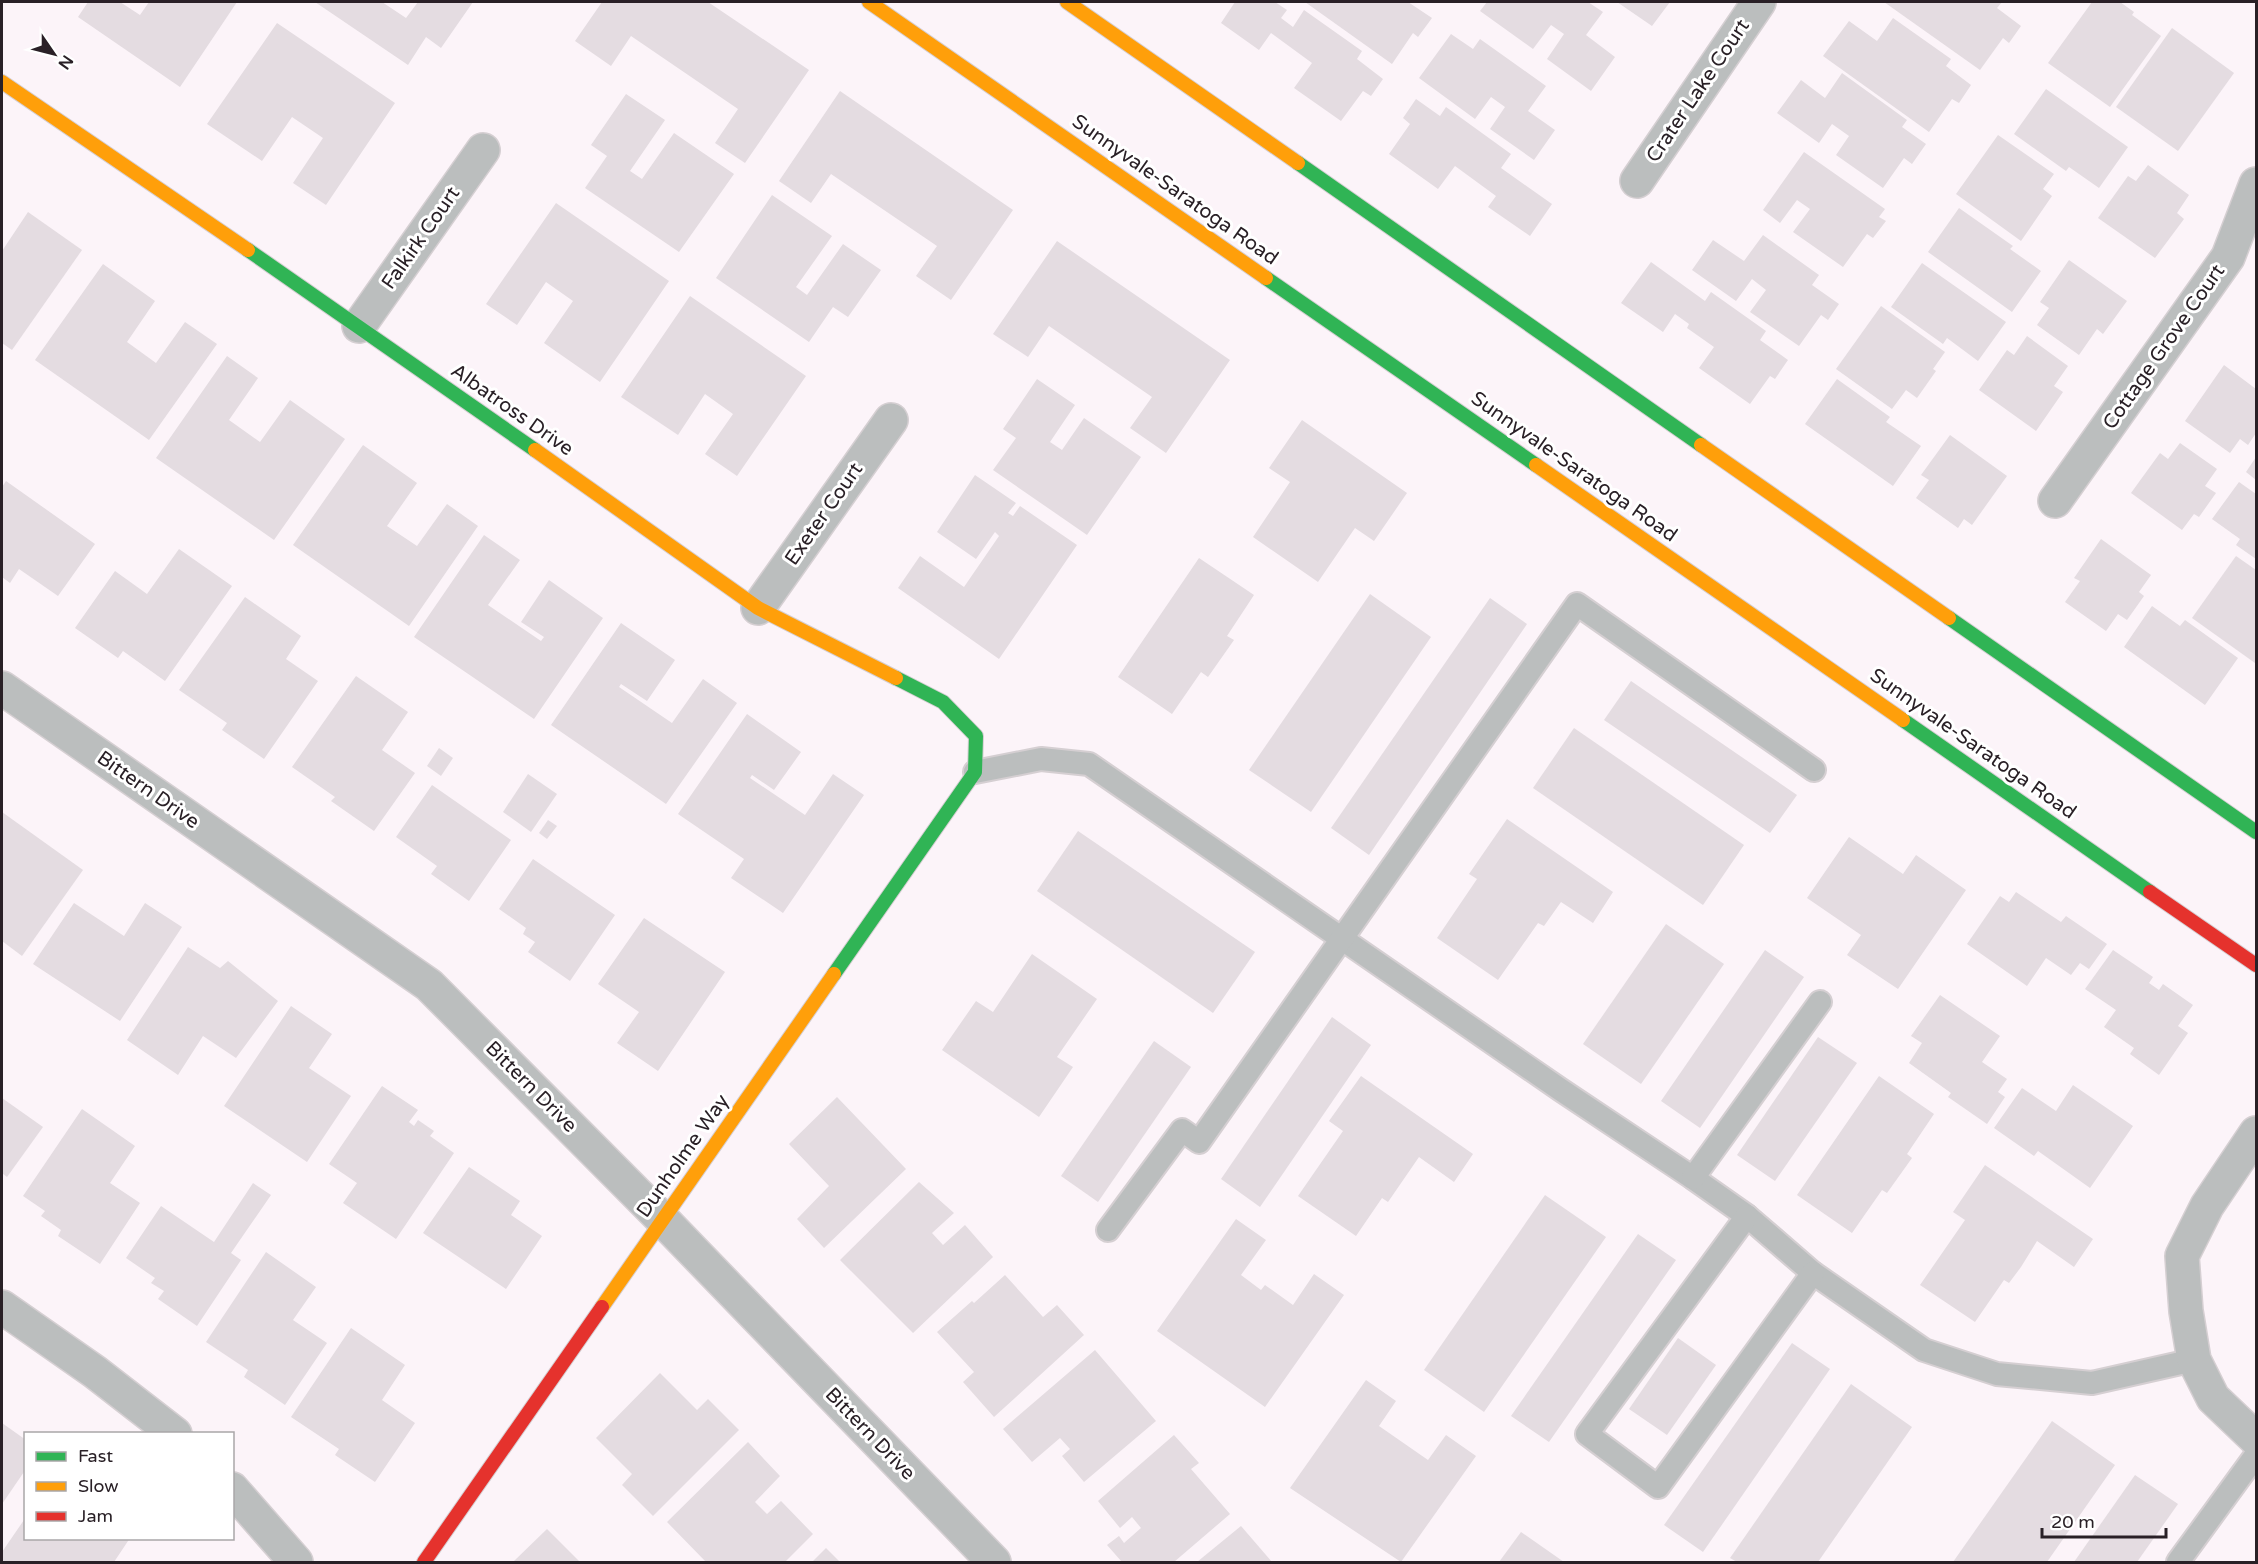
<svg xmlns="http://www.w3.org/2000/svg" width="2258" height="1564" viewBox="0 0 2258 1564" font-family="'Varela Round',sans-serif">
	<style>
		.building { fill: #e4dce1 }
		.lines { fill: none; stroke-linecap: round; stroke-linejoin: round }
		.lane-casing { stroke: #d5cfd2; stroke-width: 26 }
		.street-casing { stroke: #d5cfd2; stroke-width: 36 }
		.fast-casing { stroke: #d5cfd2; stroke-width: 16 }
		.slow-casing { stroke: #d5cfd2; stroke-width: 16 }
		.jam-casing { stroke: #d5cfd2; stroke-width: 16 }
		.lane { stroke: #bbbebe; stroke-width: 22 }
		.street { stroke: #bbbebe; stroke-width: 33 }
		.fast { stroke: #30b455; stroke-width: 14 }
		.slow { stroke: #ff9f0a; stroke-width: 14 }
		.jam { stroke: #e5322d; stroke-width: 14 }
		.labels { text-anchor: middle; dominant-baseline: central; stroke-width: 6; stroke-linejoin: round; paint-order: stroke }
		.street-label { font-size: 20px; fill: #292026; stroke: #fff }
	</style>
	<rect width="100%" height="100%" fill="#fcf4f9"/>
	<g class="building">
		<polygon points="88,2 120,2 140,15 149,2 237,2 180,87 78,17"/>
		<polygon points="315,2 382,2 406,18 418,2 473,2 441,48 426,37 408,65"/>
		<polygon points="602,2 708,2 809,70 745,163 715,143 738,109 631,36 611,66 575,41"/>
		<polygon points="1235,2 1275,2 1287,10 1281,18 1293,27 1304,10 1362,51 1357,59 1383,79 1371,96 1363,91 1341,121 1294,88 1312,63 1271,33 1259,50 1221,23"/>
		<polygon points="1305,2 1408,2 1432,18 1418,37 1413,33 1392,64"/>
		<polygon points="1487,2 1588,2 1603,12 1586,35 1615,57 1591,91 1547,59 1564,34 1551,25 1533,49 1480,11"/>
		<polygon points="1617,2 1670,2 1652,26"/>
		<polygon points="1884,2 2002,2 1997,8 2021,26 2009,43 2003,38 1980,70"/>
		<polygon points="2092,2 2120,2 2134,12 2132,15 2161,36 2110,107 2048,63"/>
		<polygon points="1893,18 1951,59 1946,66 1971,85 1959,103 1952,99 1929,132 1823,56 1849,21 1877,41"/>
		<polygon points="277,23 395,103 326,205 293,183 323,138 292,117 262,161 207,124"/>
		<polygon points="2172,28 2234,73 2178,151 2116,107"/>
		<polygon points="1451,34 1473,49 1480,39 1546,86 1528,111 1555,130 1534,160 1490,129 1505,107 1491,97 1475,119 1419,78"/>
		<polygon points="1842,73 1907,120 1902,127 1926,144 1912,164 1904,158 1883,188 1836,155 1849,136 1832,124 1819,143 1777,113 1801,80 1825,98"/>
		<polygon points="2046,89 2128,147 2099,188 2069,167 2066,171 2014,134"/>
		<polygon points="840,91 1013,210 951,300 916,276 937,246 831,174 811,203 779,181"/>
		<polygon points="626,94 665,120 630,171 642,179 674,133 734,174 679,252 585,188 607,156 591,145"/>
		<polygon points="1416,99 1440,116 1446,107 1511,154 1501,168 1552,204 1530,236 1488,207 1496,196 1455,166 1438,189 1389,154 1410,124 1403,118"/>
		<polygon points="1998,135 2054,174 2043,189 2052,196 2021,241 1956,194"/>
		<polygon points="1804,152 1885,209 1879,217 1886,221 1873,238 1867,234 1843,267 1793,232 1810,209 1797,200 1780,223 1763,210"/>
		<polygon points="2148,165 2189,195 2177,213 2184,219 2155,258 2098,218 2128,176 2136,181"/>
		<polygon points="772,195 832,236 796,287 807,295 843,244 881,270 848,317 833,307 809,342 716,278"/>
		<polygon points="556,203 669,281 600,382 544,343 573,301 546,282 517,325 486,304"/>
		<polygon points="1959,208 2013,246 2010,249 2041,271 2012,312 1928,252"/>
		<polygon points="28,212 82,250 12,350 2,343 2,251"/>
		<polygon points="1763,235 1819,275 1812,285 1839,304 1828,320 1821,315 1799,346 1750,312 1766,290 1752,279 1736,301 1692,270 1713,240 1744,261"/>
		<polygon points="1057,241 1230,360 1166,453 1130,428 1152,397 1049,326 1028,357 993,334"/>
		<polygon points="2069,260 2127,301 2103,334 2097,329 2079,355 2037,325 2049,308 2040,302"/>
		<polygon points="1651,262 1705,301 1711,292 1766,331 1760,340 1788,360 1775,379 1770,376 1750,404 1699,368 1714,347 1687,328 1689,324 1675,314 1663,332 1621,303"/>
		<polygon points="1922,263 2006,322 1978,361 1947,338 1943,344 1891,307"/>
		<polygon points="103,264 155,301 127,342 156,363 185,322 217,344 149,440 35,360"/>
		<polygon points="690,296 806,376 737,476 705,454 733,414 705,394 678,435 621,397"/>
		<polygon points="1881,306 1945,352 1933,369 1936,371 1917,398 1906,390 1892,409 1836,369"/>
		<polygon points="2027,336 2068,366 2054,386 2063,392 2036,431 1979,390 2007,350 2014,355"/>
		<polygon points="227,356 258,378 229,420 260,442 290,400 345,439 274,540 156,458"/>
		<polygon points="2224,365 2256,389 2256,433 2248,445 2240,439 2230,453 2185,421"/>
		<polygon points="1037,379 1075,405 1050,442 1062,450 1084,418 1141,457 1087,535 993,470 1016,438 1003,429"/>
		<polygon points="1837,379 1890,417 1886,422 1921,446 1893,486 1805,424"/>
		<polygon points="1302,420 1407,493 1374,541 1355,528 1318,582 1253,537 1290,482 1269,468"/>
		<polygon points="1950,435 2007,476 1972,525 1964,519 1958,528 1916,498 1929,480 1921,475"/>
		<polygon points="2180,443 2217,469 2205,486 2216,493 2199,517 2194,514 2182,530 2131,493 2160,453 2168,459"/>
		<polygon points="363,445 417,483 387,526 417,546 447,504 478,526 409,626 293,545"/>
		<polygon points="2256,457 2256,480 2246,472"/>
		<polygon points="975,475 1016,503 1008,513 1013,516 1020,506 1077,545 999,659 898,588 920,556 964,587 999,536 995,532 976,559 937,532"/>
		<polygon points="6,481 95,544 58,596 19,569 10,583 2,577 2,487"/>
		<polygon points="2239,482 2256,494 2256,559 2236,545 2240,539 2212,519"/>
		<polygon points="484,535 520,560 488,605 541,641 544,637 521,622 549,580 603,618 534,719 414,637"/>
		<polygon points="2101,539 2151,575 2139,592 2144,596 2127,620 2118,614 2106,631 2065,602 2080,581 2074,578"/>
		<polygon points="179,549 232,586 165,681 123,651 118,658 75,628 115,571 147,594"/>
		<polygon points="2236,556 2256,570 2255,663 2192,618"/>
		<polygon points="1199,558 1254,595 1227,636 1234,640 1208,677 1201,672 1172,714 1118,677"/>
		<polygon points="1370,594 1431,637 1311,812 1249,770"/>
		<polygon points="245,597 301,636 286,659 318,681 264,759 222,730 227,723 179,690"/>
		<polygon points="1490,598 1527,624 1369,855 1331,828"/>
		<polygon points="2152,606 2180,626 2185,620 2238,658 2205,705 2124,647"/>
		<polygon points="621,623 675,660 647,701 621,684 619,687 672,723 703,679 737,703 666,804 551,725"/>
		<polygon points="356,676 408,712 382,750 415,773 374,831 331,801 335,797 292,767"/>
		<polygon points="1631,681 1797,795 1770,833 1604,720"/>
		<polygon points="747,714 801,752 774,790 752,775 750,778 805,815 833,774 864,795 783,913 731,878 744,859 678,814"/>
		<polygon points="1574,728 1744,845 1703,905 1533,788"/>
		<polygon points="439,748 453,758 441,776 427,766"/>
		<polygon points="528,774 557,794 531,832 503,812"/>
		<polygon points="432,785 511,840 469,901 431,874 437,866 396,837"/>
		<polygon points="2,812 83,870 22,956 2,941"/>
		<polygon points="1507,819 1613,892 1593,923 1561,902 1544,926 1538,923 1498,980 1437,938 1477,879 1469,874"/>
		<polygon points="548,820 557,826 547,839 539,833"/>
		<polygon points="1078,831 1255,952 1213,1013 1037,891"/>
		<polygon points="1849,837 1903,874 1916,855 1966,890 1898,989 1847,955 1861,935 1807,898"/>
		<polygon points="533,859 615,915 570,981 528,952 535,942 523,934 526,928 499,909"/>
		<polygon points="2016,892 2061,922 2066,916 2107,944 2089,969 2080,963 2071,975 2046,958 2027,986 1967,944 2000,896 2009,902"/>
		<polygon points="74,903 124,936 145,903 182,927 120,1021 33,964"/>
		<polygon points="644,918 725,972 658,1071 617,1043 639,1012 598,984"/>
		<polygon points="1666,924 1724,964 1641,1084 1583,1044"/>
		<polygon points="188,947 220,968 228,961 278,1001 236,1058 203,1036 178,1075 127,1040"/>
		<polygon points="1765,950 1804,977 1700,1128 1661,1101"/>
		<polygon points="2113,950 2153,977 2149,983 2159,990 2163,984 2193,1005 2178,1026 2188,1033 2159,1075 2130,1054 2134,1048 2104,1027 2116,1010 2085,989"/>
		<polygon points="1032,954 1097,999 1057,1057 1073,1067 1039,1117 942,1050 976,1001 993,1012"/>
		<polygon points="1940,995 2000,1036 1982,1062 2007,1079 1998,1092 2005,1097 1987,1124 1948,1097 1951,1093 1909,1063 1922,1043 1911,1036"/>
		<polygon points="291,1006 332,1034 309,1068 351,1096 307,1162 224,1106"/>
		<polygon points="1332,1017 1371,1045 1260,1207 1221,1179"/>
		<polygon points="1818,1037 1857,1063 1775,1181 1737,1155"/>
		<polygon points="1154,1041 1191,1067 1098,1202 1061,1176"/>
		<polygon points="1361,1076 1473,1154 1454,1182 1419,1157 1388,1202 1382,1198 1356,1236 1298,1196 1343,1131 1329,1121"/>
		<polygon points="1879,1076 1934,1114 1907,1154 1912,1158 1887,1193 1882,1190 1852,1233 1797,1195"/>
		<polygon points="2073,1085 2133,1126 2090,1188 2038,1151 2034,1156 1994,1128 2022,1088 2056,1111"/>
		<polygon points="382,1086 418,1110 409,1122 414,1126 418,1120 434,1131 430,1136 454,1153 396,1239 343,1203 357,1183 329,1164"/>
		<polygon points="837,1097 906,1169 824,1248 797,1219 829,1186 789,1144"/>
		<polygon points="2,1098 43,1127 7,1177 2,1173"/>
		<polygon points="82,1109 135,1146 110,1183 140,1203 100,1264 58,1236 61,1230 41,1216 45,1211 23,1196"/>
		<polygon points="1985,1165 2093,1239 2074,1267 2037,1241 2021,1267 2009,1283 2004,1280 1975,1322 1920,1285 1965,1220 1953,1212"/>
		<polygon points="469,1167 520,1201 511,1215 542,1236 506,1289 423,1233"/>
		<polygon points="919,1182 954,1213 932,1233 943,1245 965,1225 993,1257 913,1333 840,1260"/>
		<polygon points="253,1183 271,1195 231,1253 241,1260 197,1326 158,1299 164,1291 151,1283 155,1278 126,1258 161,1206 214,1242"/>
		<polygon points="1545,1195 1606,1237 1484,1412 1424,1370"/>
		<polygon points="1236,1219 1266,1240 1241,1275 1261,1290 1265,1285 1293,1305 1314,1274 1344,1295 1265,1407 1157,1331"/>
		<polygon points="1638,1234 1676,1260 1549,1442 1511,1416"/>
		<polygon points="266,1252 316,1287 293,1320 327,1343 285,1405 244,1377 248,1370 206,1342"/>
		<polygon points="1005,1275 1043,1317 1057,1305 1084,1335 994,1417 963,1382 974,1372 937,1332 972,1301 974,1303"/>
		<polygon points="351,1328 405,1365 382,1400 415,1423 375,1482 335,1455 339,1449 291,1417"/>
		<polygon points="1678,1338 1716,1365 1667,1435 1629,1409"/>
		<polygon points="1792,1343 1830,1369 1703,1552 1664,1525"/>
		<polygon points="1095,1350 1156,1421 1084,1482 1062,1456 1070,1449 1060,1438 1032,1462 1003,1429"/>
		<polygon points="660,1373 697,1410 708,1399 739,1430 653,1516 622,1485 632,1474 596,1438"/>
		<polygon points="1366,1380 1396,1401 1379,1426 1428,1460 1446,1435 1476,1456 1401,1562 1290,1488"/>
		<polygon points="1851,1384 1912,1427 1818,1562 1737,1562 1730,1558"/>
		<polygon points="2052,1421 2115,1465 2047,1562 1953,1562"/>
		<polygon points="2,1423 26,1440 26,1469 2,1504"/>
		<polygon points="1174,1435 1199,1463 1191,1469 1230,1514 1174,1562 1122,1562 1107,1545 1119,1536 1124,1543 1141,1528 1132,1517 1120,1528 1098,1501"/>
		<polygon points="748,1442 780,1476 755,1502 767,1514 781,1501 813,1534 785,1562 706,1562 667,1522"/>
		<polygon points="2135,1475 2178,1504 2137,1562 2074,1562"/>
		<polygon points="26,1517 26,1538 130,1538 114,1562 2,1562 2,1552"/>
		<polygon points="1241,1526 1272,1562 1197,1562"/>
		<polygon points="547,1529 580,1562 513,1562"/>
		<polygon points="1521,1532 1564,1562 1499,1562"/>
		<polygon points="826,1548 840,1562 812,1562"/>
	</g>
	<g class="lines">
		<g class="lane-casing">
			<g id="lane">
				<polyline points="975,772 1041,759 1089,764 1561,1090 1693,1178 1747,1216 1813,1273 1924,1350 1997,1374 2092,1383 2194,1360"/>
				<polyline points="1693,1178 1820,1002"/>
				<polyline points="1747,1216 1587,1434 1658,1487 1813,1273"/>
				<polyline points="1108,1230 1182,1130 1199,1142 1577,604 1814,770"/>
				<polyline points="2178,1562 2256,1455"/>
			</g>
		</g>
		<g class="street-casing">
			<g id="street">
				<polyline points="1637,181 1759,2"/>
				<polyline points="359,326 483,150"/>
				<polyline points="2055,501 2228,257 2256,184"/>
				<polyline points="758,608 891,420"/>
				<polyline points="2,688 429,985 662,1219 994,1562"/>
				<polyline points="2256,1133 2207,1206 2182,1256 2186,1311 2194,1360 2213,1398 2256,1439"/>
				<polyline points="2,1307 95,1372 175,1434"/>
				<polyline points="232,1489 296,1562"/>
			</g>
		</g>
		<g class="fast-casing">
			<g id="fast">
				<polyline points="1298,163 1701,445"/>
				<polyline points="248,250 535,450"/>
				<polyline points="1266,278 1536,465"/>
				<polyline points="1949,618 2256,832"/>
				<polyline points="1903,720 2150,892"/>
				<polyline points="834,974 975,772 976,736 943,702 896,678"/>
			</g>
		</g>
		<g class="slow-casing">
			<g id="slow">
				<polyline points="869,2 1266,278"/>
				<polyline points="1067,2 1298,163"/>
				<polyline points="2,82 248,250"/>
				<polyline points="1701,445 1949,618"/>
				<polyline points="535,450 758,608 896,678"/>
				<polyline points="1536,465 1903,720"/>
				<polyline points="602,1307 834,974"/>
			</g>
		</g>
		<g class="jam-casing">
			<g id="jam">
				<polyline points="2150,892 2256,965"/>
				<polyline points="424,1562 602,1307"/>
			</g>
		</g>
		<use href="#lane" class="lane"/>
		<use href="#street" class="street"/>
		<use href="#fast" class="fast"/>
		<use href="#slow" class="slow"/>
		<use href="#jam" class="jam"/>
	</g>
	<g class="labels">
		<g class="street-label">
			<text transform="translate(1698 91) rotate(-56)">Crater Lake Court</text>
			<text transform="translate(1175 190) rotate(35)">Sunnyvale-Saratoga Road</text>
			<text transform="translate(421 238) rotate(-55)">Falkirk Court</text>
			<text transform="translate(2164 347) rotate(-55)">Cottage Grove Court</text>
			<text transform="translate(512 410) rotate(35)">Albatross Drive</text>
			<text transform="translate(1574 467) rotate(35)">Sunnyvale-Saratoga Road</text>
			<text transform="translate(824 514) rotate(-55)">Exeter Court</text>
			<text transform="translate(1973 744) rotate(35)">Sunnyvale-Saratoga Road</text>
			<text transform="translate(148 790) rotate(35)">Bittern Drive</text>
			<text transform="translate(531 1087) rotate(45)">Bittern Drive</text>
			<text transform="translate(683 1156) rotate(-55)">Dunholme Way</text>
			<text transform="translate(870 1434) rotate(46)">Bittern Drive</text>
		</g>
	</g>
	<rect width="2258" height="1564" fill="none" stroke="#292026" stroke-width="6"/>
	<rect x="24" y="1432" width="210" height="108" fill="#ffffff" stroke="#a9a6a8" stroke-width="1.5"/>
	<rect x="36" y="1452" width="30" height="9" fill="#30b455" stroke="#a9a6a8" stroke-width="1.5"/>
	<text x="78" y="1462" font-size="18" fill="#292026">Fast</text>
	<rect x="36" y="1482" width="30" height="9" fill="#ff9f0a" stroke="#a9a6a8" stroke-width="1.5"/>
	<text x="78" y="1492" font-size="18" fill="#292026">Slow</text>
	<rect x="36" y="1512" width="30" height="9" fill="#e5322d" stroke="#a9a6a8" stroke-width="1.5"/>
	<text x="78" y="1522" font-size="18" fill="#292026">Jam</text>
	<g transform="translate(54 54) rotate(125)" stroke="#ffffff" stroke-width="4.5" paint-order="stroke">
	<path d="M0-4.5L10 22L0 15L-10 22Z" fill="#292026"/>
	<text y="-9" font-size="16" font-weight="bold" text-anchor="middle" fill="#292026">N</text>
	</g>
	<path d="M2042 1528v9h124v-9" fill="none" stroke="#292026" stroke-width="3"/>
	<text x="2051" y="1528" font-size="18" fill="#292026" stroke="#ffffff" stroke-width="4.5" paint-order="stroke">20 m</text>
</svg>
